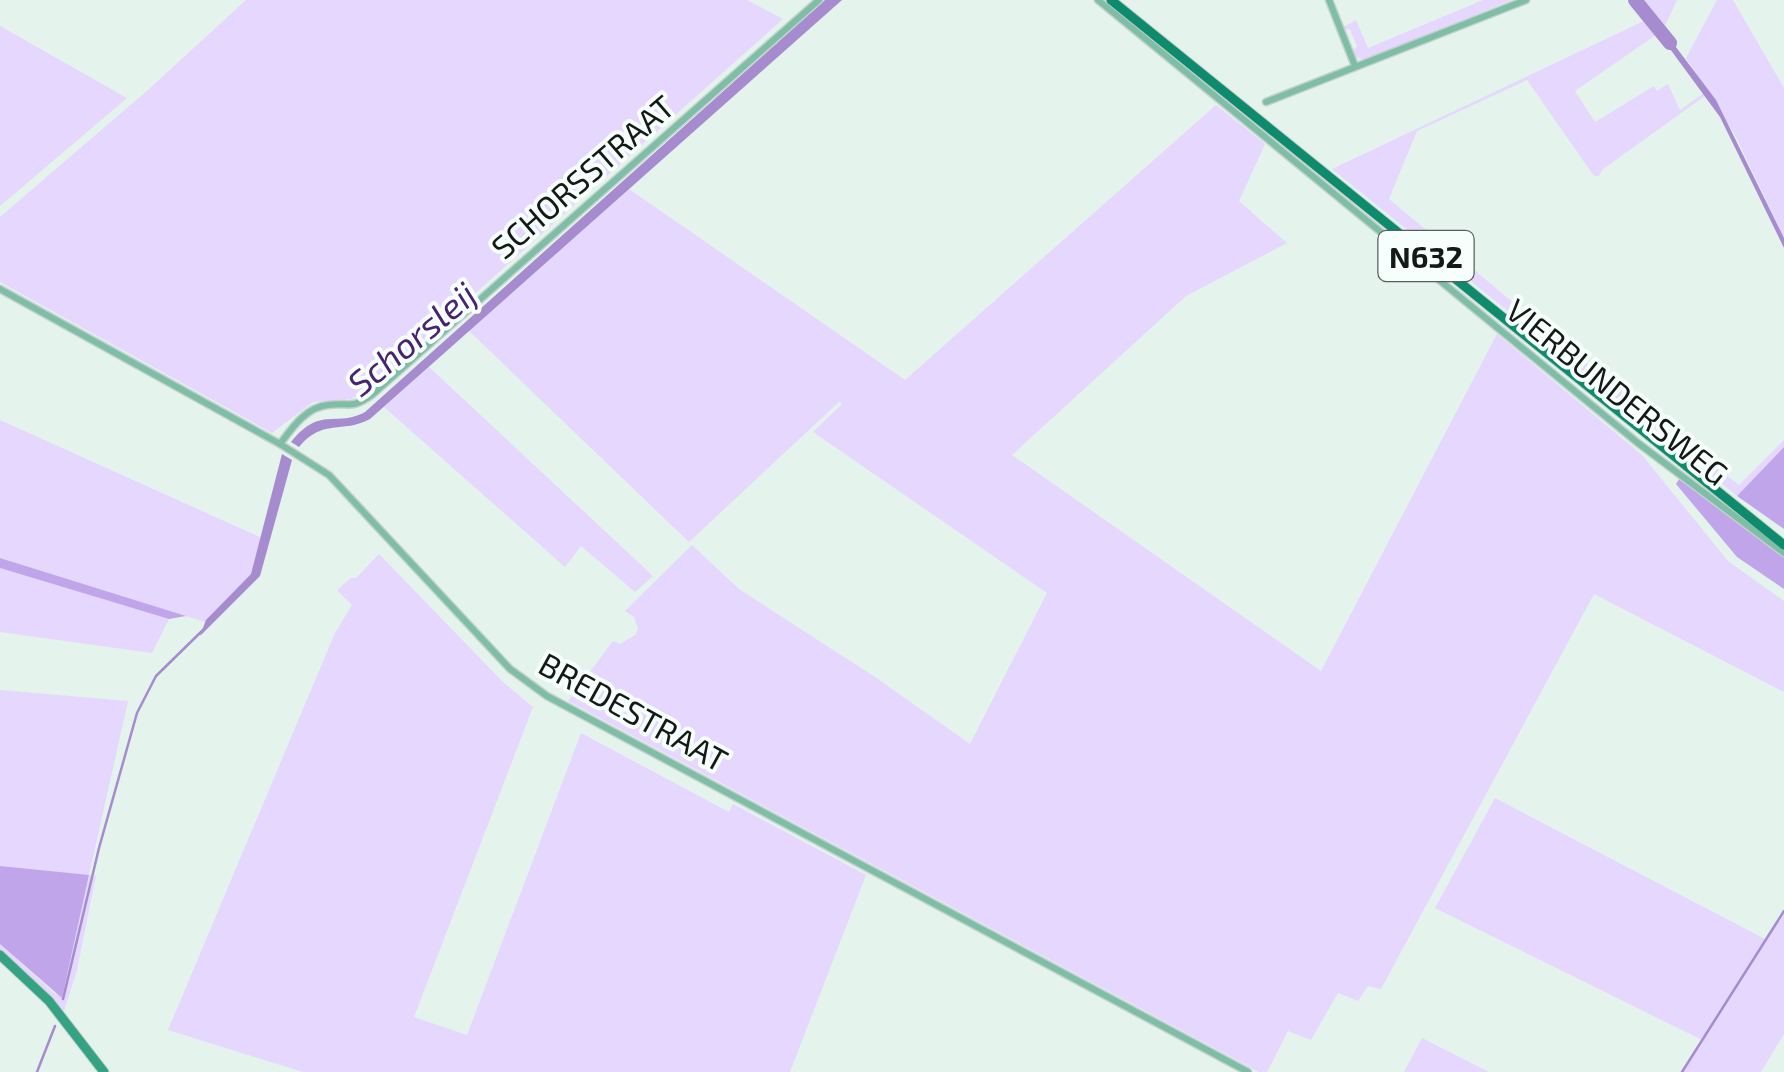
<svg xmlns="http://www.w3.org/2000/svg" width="1784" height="1072" viewBox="0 0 1784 1072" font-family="'Exo 2',sans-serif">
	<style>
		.green { fill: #e5d7fd }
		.forest { fill: #c0a5eb }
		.water { fill: #a68bcf }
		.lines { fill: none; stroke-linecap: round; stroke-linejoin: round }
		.stream { stroke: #a68bcf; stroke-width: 2.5 }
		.river { stroke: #a68bcf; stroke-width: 14 }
		.street-casing { stroke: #c4d0cb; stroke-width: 9 }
		.secondary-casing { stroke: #c4d0cb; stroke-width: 11 }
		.primary-casing { stroke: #c4d0cb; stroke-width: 11 }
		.street { stroke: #7ebda6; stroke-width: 6 }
		.secondary { stroke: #35a383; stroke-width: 9 }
		.primary { stroke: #0e8b6d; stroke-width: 9 }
		.labels { text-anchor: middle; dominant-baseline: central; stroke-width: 8; stroke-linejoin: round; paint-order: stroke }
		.shield { fill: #f6fffb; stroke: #585e5b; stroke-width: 2.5 }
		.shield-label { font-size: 30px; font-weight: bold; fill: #141917 }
		.street-label { font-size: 32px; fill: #141917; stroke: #f6fffb }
		.water-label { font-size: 35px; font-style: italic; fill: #492272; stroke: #f6fffb }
	</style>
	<rect width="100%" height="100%" fill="#e5f3ed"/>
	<g class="green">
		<polygon points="246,0 747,0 783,19 371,386 352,399 313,402 272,433 0,282 0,217 149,89"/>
		<polygon points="1483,0 1512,0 1364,60 1356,57 1352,50 1357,47 1350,29 1345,30 1343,27 1356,20 1368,48"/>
		<polygon points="1637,0 1677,0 1663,30 1575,91 1595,122 1654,86 1657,91 1668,84 1680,110 1704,93 1706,95 1602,170 1599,176 1594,176 1527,80 1417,131 1389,199 1653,419 1739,485 1784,440 1784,447 1737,496 1332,169 1650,18"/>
		<polygon points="1717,0 1733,0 1784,88 1784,238 1735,135 1686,58"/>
		<polygon points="0,26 127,98 0,206"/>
		<polygon points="1216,105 1265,144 1239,201 1287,243 1186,296 1012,455 1321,671 1497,334 1642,455 1728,561 1784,601 1784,692 1594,594 1381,989 1368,986 1358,1001 1338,993 1311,1040 1288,1031 1267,1072 1259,1072 568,701 613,641 620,644 635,635 638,629 634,617 625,611 692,545 739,589 875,677 970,744 1047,593 813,432 842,404 840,401 689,542 469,331 629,189 905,380"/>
		<polygon points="429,367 653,576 635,592 581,546 565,567 384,407"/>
		<polygon points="0,420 262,538 251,574 205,622 0,558"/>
		<polygon points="379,554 503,682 533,707 414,1017 467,1035 581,733 729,812 733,804 866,875 790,1072 303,1072 168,1030 335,633 352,605 337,590 351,578 356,578"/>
		<polygon points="0,568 169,619 152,653 0,632"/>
		<polygon points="0,690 128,701 89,875 96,876 77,970 64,1011 0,951 0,944 54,993 62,996 89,876 0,866"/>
		<polygon points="1495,798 1765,939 1784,911 1784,1034 1761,1072 1683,1072 1702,1040 1435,908"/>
		<polygon points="1422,1038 1489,1072 1404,1072"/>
	</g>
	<g class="forest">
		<polygon points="1784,447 1784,529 1737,496"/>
		<polygon points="1679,479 1784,557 1784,589 1737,557 1676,484"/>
		<polygon points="0,558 186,616 169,619 0,568"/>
		<polygon points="0,866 89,875 62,998 0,944"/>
	</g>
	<g class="water">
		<path d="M825 0H842L370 419C342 434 323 418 299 447L291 442C321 405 336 428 365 412Z"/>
		<polygon points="1663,30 1716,100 1784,238 1784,248 1720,117 1659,34"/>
		<polygon points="282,454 292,460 260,576 200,636 206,620 251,574"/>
	</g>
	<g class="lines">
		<g class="stream">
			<polyline points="63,999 99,848 137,713 156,676 204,629"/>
			<polyline points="37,1072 55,1026"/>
			<polyline points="1682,1072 1784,911"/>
		</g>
		<polyline class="river" points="1635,0 1670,43"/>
		<g class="street-casing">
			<g id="street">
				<polyline points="1098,0 1638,443 1784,553"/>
				<polyline points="1329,0 1355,66"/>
				<polyline points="1266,102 1526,0"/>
				<polyline points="0,289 280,444 329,475 510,669 547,696 1248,1072"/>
				<path d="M280 444C292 428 306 407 328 405 351 402 351 410 373 394L819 0"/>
			</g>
		</g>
		<g class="secondary-casing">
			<polyline id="secondary" points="0,955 49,1001 104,1072"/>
		</g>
		<g class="primary-casing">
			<polyline id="primary" points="1111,0 1784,545"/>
		</g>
		<use href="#street" class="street"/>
		<use href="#secondary" class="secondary"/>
		<use href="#primary" class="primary"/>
	</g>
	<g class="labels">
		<rect class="shield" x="1378.5" y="231" width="95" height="50" rx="8"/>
		<g class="shield-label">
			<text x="1426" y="256">N632</text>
		</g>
		<g class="street-label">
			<text transform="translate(582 176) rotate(-41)">SCHORSSTRAAT</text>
			<text transform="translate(1618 391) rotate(39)">VIERBUNDERSWEG</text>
			<text transform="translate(634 711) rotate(29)">BREDESTRAAT</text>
		</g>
		<g class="water-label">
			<text transform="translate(411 338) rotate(-40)">Schorsleij</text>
		</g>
	</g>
</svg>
